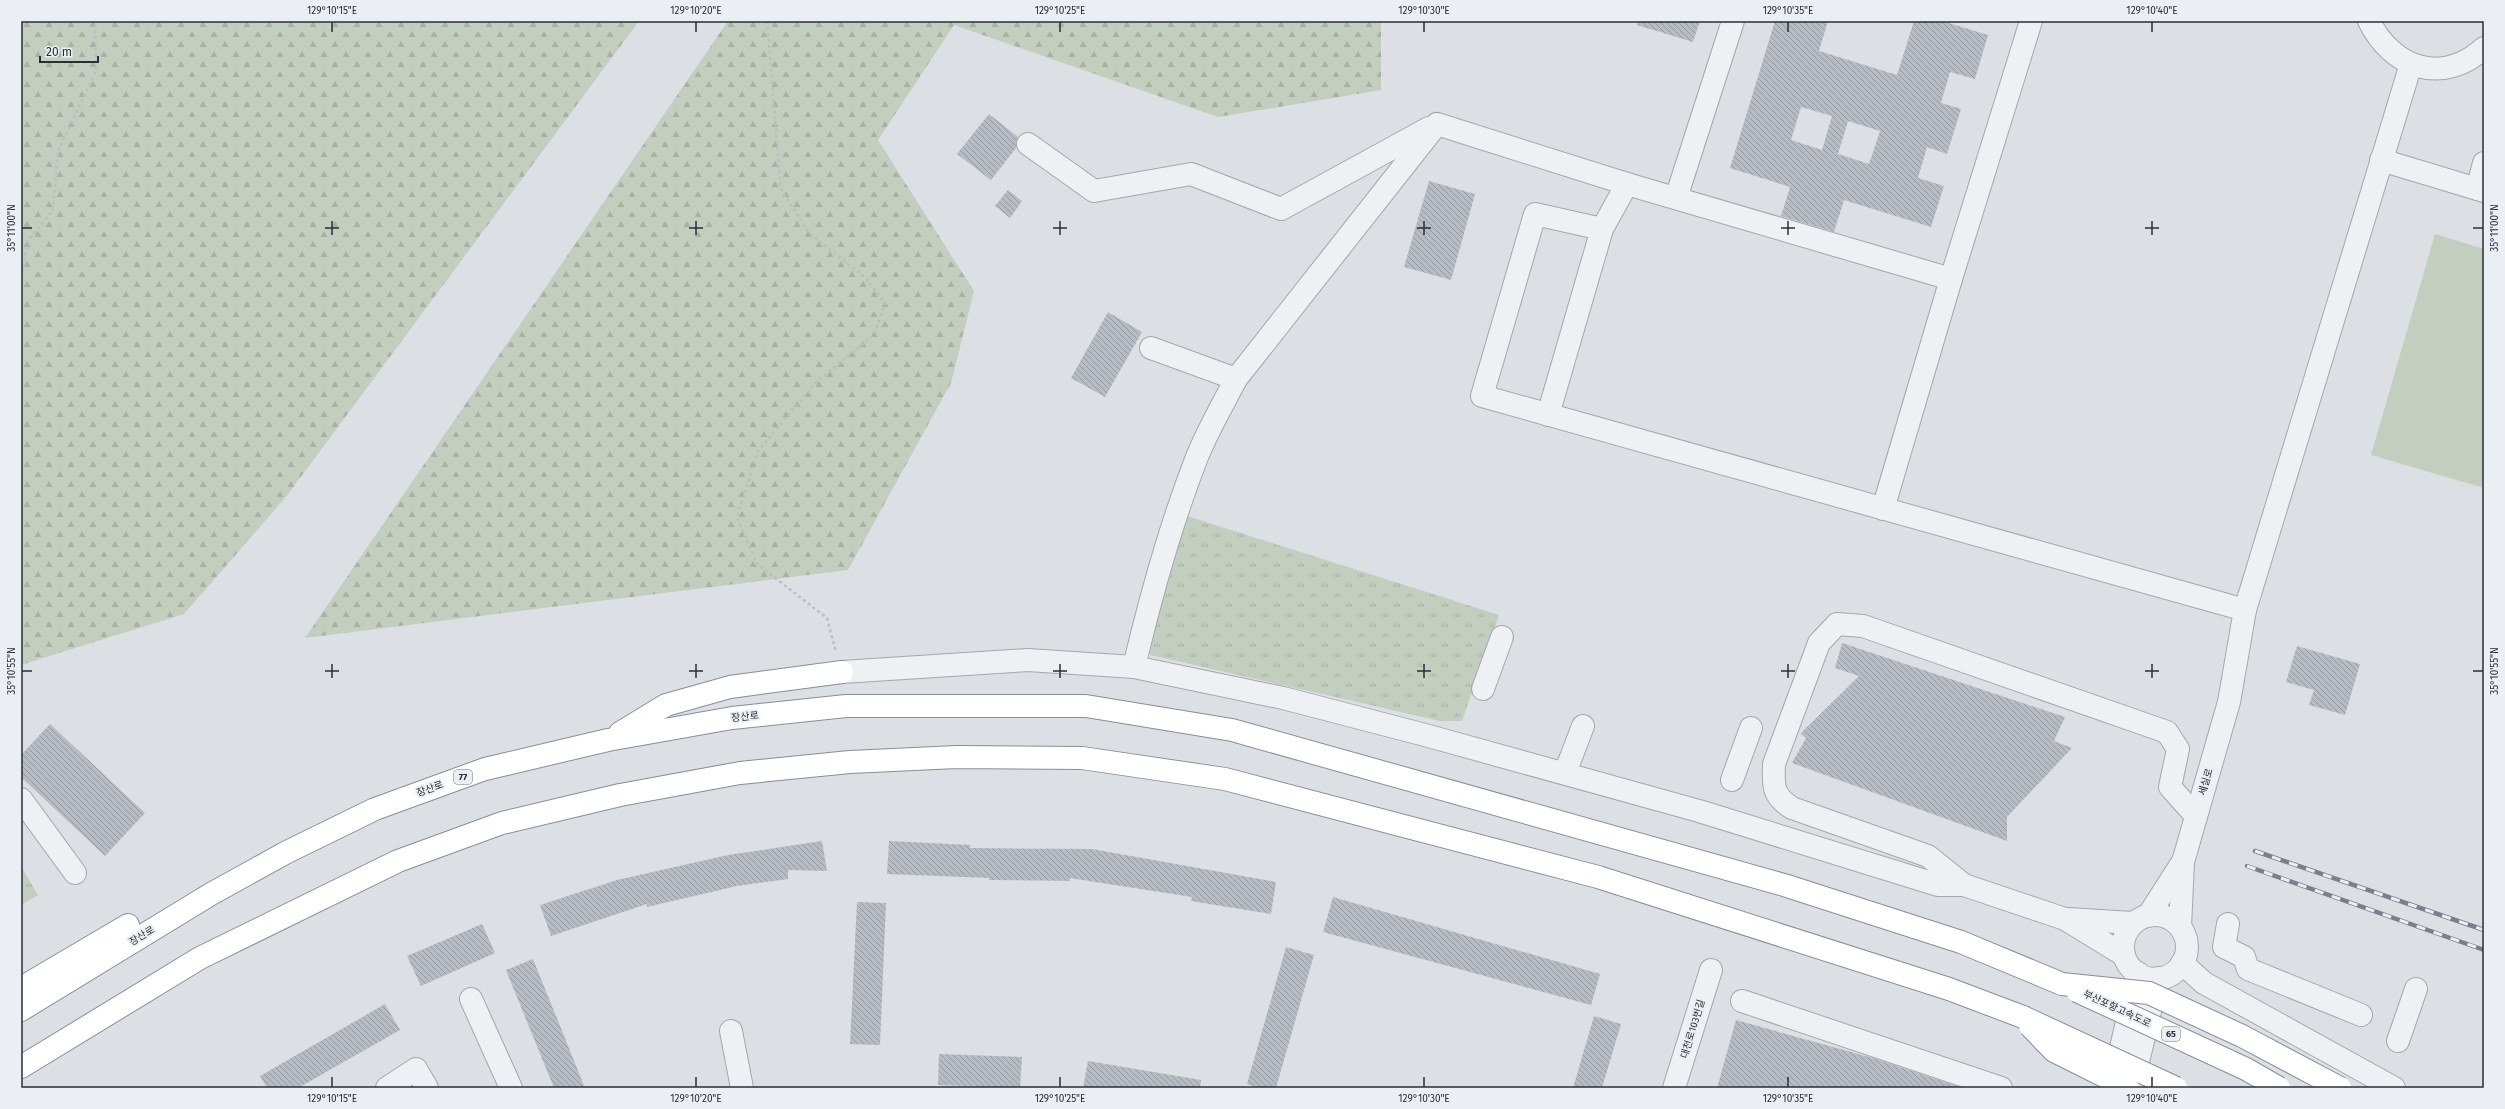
<svg xmlns="http://www.w3.org/2000/svg" width="2505" height="1109" viewBox="0 0 2505 1109" font-family="'Fira Sans','Noto Sans KR',sans-serif">
	<style>
		.grass { fill: url(#grass-tufts) }
		.forest { fill: url(#forest-firs) }
		.garden { fill: #c3cebe }
		.building { fill: url(#building-back-hatch); fill-rule: evenodd }
		.lines { fill: none; stroke-linecap: round; stroke-linejoin: round }
		.minor-casing { stroke: #a2a7ae; stroke-width: 24 }
		.highway-casing { stroke: #858e99; stroke-width: 24 }
		.path { stroke: #bbbec3; stroke-width: 2.5; stroke-dasharray: 3 3; stroke-linecap: butt }
		.minor { stroke: #eef0f3; stroke-width: 22 }
		.highway { stroke: #fff; stroke-width: 22 }
		.rail-casing { stroke: #78808c; stroke-width: 4.5 }
		.rail { stroke: #ebeff3; stroke-width: 3; stroke-dasharray: 9; stroke-linecap: butt }
		.highway-bridge-casing { stroke: #858e99; stroke-width: 24; stroke-linecap: butt }
		.highway-bridge { stroke: #fff; stroke-width: 22 }
		.ticks { fill: none; stroke: #282f39; stroke-width: 1.5 }
		.labels { text-anchor: middle; dominant-baseline: central; stroke-width: 4; stroke-linejoin: round; paint-order: stroke }
		.shield { fill: #ebeff3; stroke: #626971; stroke-width: 1 }
		.shield-label { font-size: 9px; font-weight: bold; fill: #282f39 }
		.street-label { font-size: 10px; fill: #282f39; stroke: #ebeff3 }
		.neatline { fill: none; stroke: #282f39; stroke-width: 1.5 }
		.ticks-label { font-size: 10px; text-anchor: middle; fill: #282f39 }
	</style>
	<defs>
		<pattern id="grass-tufts" width="24" height="20" patternUnits="userSpaceOnUse"><rect width="24" height="20" fill="#c3cebe"/><path d="M3 7l-1-3M5 7V3M7 7l1-3M15 17l-1-3M17 17v-4M19 17l1-3" fill="none" stroke="#a8b1a4"/></pattern>
		<pattern id="forest-firs" width="22" height="20" patternUnits="userSpaceOnUse"><rect width="22" height="20" fill="#c3cebe"/><path d="M5 1l3.5 6h-7zM16 11l3.5 6h-7z" fill="#a8b1a4"/></pattern>
		<pattern id="building-back-hatch" width="6" height="6" patternUnits="userSpaceOnUse"><rect width="6" height="6" fill="#b7bcc4"/><path d="M-1 5l2 2M0 0l6 6M5-1l2 2" fill="none" stroke="#9599a0"/></pattern>
	</defs>
	<rect width="100%" height="100%" fill="#dce0e5"/>
	<g class="grass">
		<polygon points="1184,515 1499,615 1462,721 1440,721 1150,655 1161,584"/>
		<polygon points="21,866 38,895 21,905"/>
	</g>
	<g class="forest">
		<polygon points="21,21 639,21 286,497 184,614 21,665"/>
		<polygon points="728,21 1381,21 1381,90 1218,117 954,25 878,140 974,291 951,383 848,570 305,638"/>
	</g>
	<polygon class="garden" points="2435,234 2484,249 2484,488 2371,455"/>
	<g class="building">
		<polygon points="1638,21 1700,21 1693,42 1637,25"/>
		<path d="M1775 21H1828L1819 51 1897 75 1914 21H1942L1988 35 1975 79 1950 72 1941 103 1961 109 1947 154 1927 147 1918 178 1944 186 1931 227 1844 200 1834 232 1781 216 1790 187 1730 168ZM1801 107 1832 116 1822 150 1791 140ZM1848 121 1880 131 1869 164 1838 154Z"/>
		<polygon points="989,114 1018,137 1016,148 991,180 957,154"/>
		<polygon points="1429,181 1475,194 1451,280 1404,267"/>
		<polygon points="1008,190 1022,201 1010,218 995,206"/>
		<polygon points="1108,312 1142,332 1105,397 1071,378"/>
		<polygon points="1842,643 2065,717 2054,741 2072,748 2007,817 2007,841 1792,763 1806,738 1801,733 1859,676 1835,668"/>
		<polygon points="2297,646 2360,664 2345,715 2309,705 2314,690 2286,682"/>
		<polygon points="50,724 145,813 105,856 21,777 21,755"/>
		<polygon points="822,841 827,871 788,870 788,879 737,886 647,907 647,904 551,936 540,905 617,880 728,855"/>
		<polygon points="889,841 970,845 970,848 1092,849 1276,882 1271,914 1191,901 1192,897 1070,878 1070,881 989,880 989,878 887,874"/>
		<polygon points="1333,897 1600,974 1591,1005 1323,932"/>
		<polygon points="857,902 886,903 880,1045 850,1044"/>
		<polygon points="482,924 495,953 421,986 407,956"/>
		<polygon points="1286,947 1314,955 1276,1088 1260,1088 1247,1084"/>
		<polygon points="533,959 585,1088 554,1088 506,970"/>
		<polygon points="385,1004 400,1030 298,1088 267,1088 260,1076"/>
		<polygon points="1594,1016 1621,1024 1602,1088 1573,1088"/>
		<polygon points="1736,1020 1876,1059 1962,1088 1717,1088"/>
		<polygon points="939,1054 1022,1057 1020,1088 938,1085"/>
		<polygon points="1088,1061 1201,1080 1200,1088 1083,1088"/>
	</g>
	<g class="lines">
		<g class="minor-casing">
			<g id="minor">
				<path d="M2369 21C2392 68 2442 86 2484 48"/>
				<polyline points="1028,144 1094,191 1191,174 1281,209 1429,128"/>
				<polyline points="2381,160 2484,191"/>
				<polyline points="1627,184 1951,279"/>
				<polyline points="2477,189 2484,163"/>
				<polyline points="1676,198 1733,21"/>
				<polyline points="1151,348 1236,379 1437,124 1627,184 1602,229 1535,214 1482,396 2245,610"/>
				<polyline points="1548,415 1602,229"/>
				<polyline points="1883,509 1951,279 2031,21"/>
				<path d="M1134 667C1151 595 1170 526 1197 457 1208 430 1223 404 1236 379"/>
				<polyline points="842,672 1028,660 1134,667 1283,698 1425,735 1699,811 1938,885 1964,885 2065,919 2124,955"/>
				<polyline points="1483,689 1502,637"/>
				<polyline points="1565,773 1583,726"/>
				<polyline points="1732,780 1751,728"/>
				<polyline points="21,799 75,873"/>
				<path d="M1964 885 1928 856 1792 808C1773 796 1773 787 1774 764L1819 643 1837 624 1863 626 2167 732 2178 749 2170 787 2196 816"/>
				<circle cx="2155" cy="947" r="32"/>
				<polyline points="2148,916 2182,863"/>
				<polyline points="2068,919 2133,923"/>
				<polyline points="2228,924 2224,947 2244,957 2248,969 2361,1015"/>
				<polyline points="2180,927 2183,862 2229,702 2245,610 2411,64"/>
				<polyline points="2182,963 2204,983 2394,1088"/>
				<polyline points="471,999 511,1088"/>
				<polyline points="1742,1001 2001,1088"/>
				<polyline points="731,1031 742,1088"/>
				<polyline points="2398,1041 2416,989"/>
				<polyline points="2114,1079 2138,973"/>
				<polyline points="2132,1087 2158,978"/>
				<polyline points="387,1088 416,1069 427,1088"/>
				<polyline points="1674,1088 1711,970"/>
			</g>
		</g>
		<g class="highway-casing">
			<g id="highway">
				<polyline points="620,733 666,705 730,687 842,672"/>
				<polyline points="21,988 128,925"/>
				<polyline points="21,1010 211,894 287,852 375,809 485,769 608,740 732,718 846,706 1086,706 1232,730 1784,885 1961,942 2062,984"/>
				<polyline points="21,1067 200,958 398,861 502,823 620,795 740,773 850,762 957,757 1082,758 1225,779 1598,877 1949,989 2023,1017"/>
			</g>
		</g>
		<g class="path">
			<polyline points="767,21 781,189 809,233 866,278 885,303 874,335 816,382 758,451 737,517 757,564 827,618 836,652"/>
			<polyline points="21,279 28,241 53,210 58,151 96,71 95,21"/>
		</g>
		<use href="#minor" class="minor"/>
		<use href="#highway" class="highway"/>
		<g class="rail-casing">
			<g id="rail">
				<polyline points="2255,851 2484,930"/>
				<polyline points="2247,866 2484,950"/>
			</g>
		</g>
		<use href="#rail" class="rail"/>
		<g class="highway-bridge-casing">
			<g id="highway-bridge">
				<polyline points="2062,984 2149,993 2242,1036 2340,1088"/>
				<polyline points="2077,991 2246,1069 2279,1088"/>
				<polyline points="2023,1017 2176,1088"/>
				<polyline points="2030,1026 2054,1051 2128,1088"/>
			</g>
		</g>
		<use href="#highway-bridge" class="highway-bridge"/>
	</g>
	<path class="ticks" d="M332 22V32M696 22V32M1060 22V32M1424 22V32M1788 22V32M2152 22V32M332 221V235M696 221V235M1060 221V235M1424 221V235M1788 221V235M2152 221V235M22 228H32M325 228H339M689 228H703M1053 228H1067M1417 228H1431M1781 228H1795M2145 228H2159M2473 228H2483M332 664V678M696 664V678M1060 664V678M1424 664V678M1788 664V678M2152 664V678M22 671H32M325 671H339M689 671H703M1053 671H1067M1417 671H1431M1781 671H1795M2145 671H2159M2473 671H2483M332 1077V1087M696 1077V1087M1060 1077V1087M1424 1077V1087M1788 1077V1087M2152 1077V1087"/>
	<g class="labels">
		<g class="shield">
			<rect x="454" y="770" width="18" height="14" rx="3"/>
			<rect x="2162" y="1027" width="18" height="14" rx="3"/>
		</g>
		<g class="shield-label">
			<text x="463" y="777">77</text>
			<text x="2171" y="1034">65</text>
		</g>
		<g class="street-label">
			<text transform="translate(745 717) rotate(-6)">장산로</text>
			<text transform="translate(2206 782) rotate(-74)">세실로</text>
			<text transform="translate(430 789) rotate(-20)">장산로</text>
			<text transform="translate(142 936) rotate(-31)">장산로</text>
			<text transform="translate(2117 1009) rotate(25)">부산포항고속도로</text>
			<text transform="translate(1693 1029) rotate(-73)">대천로103번길</text>
		</g>
	</g>
	<rect width="2505" height="1109" fill="none" stroke="#ebeff3" stroke-width="44"/>
	<path d="M40 56v6h58v-6" fill="none" stroke="#282f39" stroke-width="2"/>
	<text x="46" y="56" font-size="12" fill="#282f39" stroke="#ebeff3" stroke-width="3" paint-order="stroke">20 m</text>
	<rect x="22" y="22" width="2461" height="1065" class="neatline"/>
	<g class="ticks-label">
		<text x="332" y="14">129°10'15"E</text>
		<text x="696" y="14">129°10'20"E</text>
		<text x="1060" y="14">129°10'25"E</text>
		<text x="1424" y="14">129°10'30"E</text>
		<text x="1788" y="14">129°10'35"E</text>
		<text x="2152" y="14">129°10'40"E</text>
		<text transform="translate(11 228) rotate(-90)" y="4">35°11'00"N</text>
		<text transform="translate(2494 228) rotate(-90)" y="4">35°11'00"N</text>
		<text transform="translate(11 671) rotate(-90)" y="4">35°10'55"N</text>
		<text transform="translate(2494 671) rotate(-90)" y="4">35°10'55"N</text>
		<text x="332" y="1102">129°10'15"E</text>
		<text x="696" y="1102">129°10'20"E</text>
		<text x="1060" y="1102">129°10'25"E</text>
		<text x="1424" y="1102">129°10'30"E</text>
		<text x="1788" y="1102">129°10'35"E</text>
		<text x="2152" y="1102">129°10'40"E</text>
	</g>
</svg>
